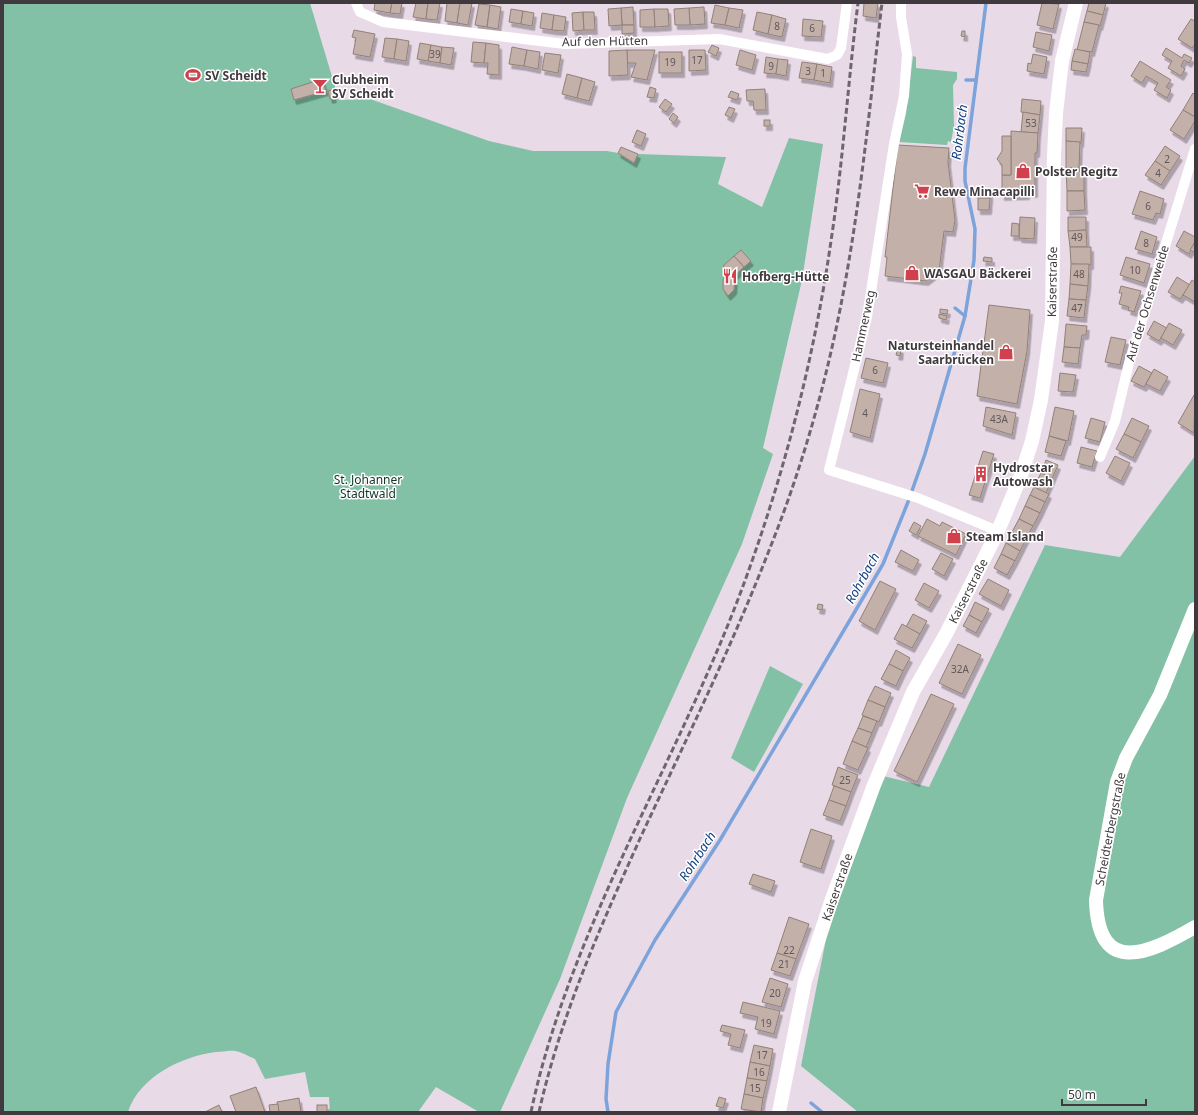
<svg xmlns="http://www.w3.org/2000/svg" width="1198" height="1115" viewBox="0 0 1198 1115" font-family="'Noto Sans',sans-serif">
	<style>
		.green { fill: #82c1a5 }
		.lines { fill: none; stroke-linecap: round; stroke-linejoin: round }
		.stream { stroke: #7ca3da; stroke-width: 3.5 }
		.building { fill: #c3b0a8; stroke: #928078; filter: url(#shadow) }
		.street { stroke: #fff; stroke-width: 10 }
		.secondary { stroke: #fff; stroke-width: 14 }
		.rail { stroke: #6e666d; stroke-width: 3; stroke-dasharray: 6 3; stroke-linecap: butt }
		.labels { text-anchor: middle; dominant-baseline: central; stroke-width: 3; stroke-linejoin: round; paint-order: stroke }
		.number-label { font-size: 10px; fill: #615859 }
		.street-label { font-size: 12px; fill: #403a3f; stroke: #fff }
		.poi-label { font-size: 12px; font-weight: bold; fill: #403a3f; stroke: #fff; text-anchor: start }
		.park-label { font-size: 12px; fill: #103426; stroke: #fff }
		.water-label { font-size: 13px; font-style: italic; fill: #0f4082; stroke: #fff }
	</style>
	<defs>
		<filter id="shadow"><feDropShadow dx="2.5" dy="4.5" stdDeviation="0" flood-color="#0004"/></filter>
	</defs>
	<rect width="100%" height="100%" fill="#e9dae8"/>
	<g class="green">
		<path d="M3 3H310L339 100 370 99 489 141 533 151H607L618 153 634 163 638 154 726 157 718 184 762 207 789 138 823 144 802 280 763 448 773 454 742 544 627 798 560 979 500 1112H479L436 1087 418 1112H330L329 1097H310L305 1072 265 1079 255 1059C248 1056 242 1052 235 1051 229 1050 222 1052 216 1052 182 1056 139 1077 128 1112H3Z"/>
		<polygon points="913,56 916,57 916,68 957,72 957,79 953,85 954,126 951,142 948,141 947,145 899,142 906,114"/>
		<polygon points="1195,456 1195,1112 858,1112 801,1066 827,934 883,776 929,787 1045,545 1120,557"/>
		<polygon points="770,666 803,684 754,772 731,758"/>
	</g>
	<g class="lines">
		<g class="stream">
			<polyline points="966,80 976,80"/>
			<polyline points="955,308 965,316"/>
			<polyline points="811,1103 822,1112"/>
			<polyline points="608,1112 606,1099 608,1064 616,1012 655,940 720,840 883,564 908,502 925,454 965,316 974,260 975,229 965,181 965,168 986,3"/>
		</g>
	</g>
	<g class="building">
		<polygon points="375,3 392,3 390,13 374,10"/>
		<polygon points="392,3 402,3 400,14 390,13"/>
		<polygon points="416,3 428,3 426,19 413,17"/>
		<polygon points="428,3 440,3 437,20 426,19"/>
		<polygon points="447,3 460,3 457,23 445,21"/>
		<polygon points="460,3 472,3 468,25 457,23"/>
		<polygon points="864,3 878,3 876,18 863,16"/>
		<polygon points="1042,3 1059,4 1053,29 1037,25"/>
		<polygon points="1089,3 1106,3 1103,15 1087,11"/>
		<polygon points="479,4 490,5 487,27 475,25"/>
		<polygon points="490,5 501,7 498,29 487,27"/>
		<polygon points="715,5 729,8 725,25 711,23"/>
		<polygon points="633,7 634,25 622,25 621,8"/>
		<polygon points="704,7 705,24 690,25 689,8"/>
		<polygon points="621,8 622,25 609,26 608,9"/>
		<polygon points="689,8 690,25 675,25 674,9"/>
		<polygon points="729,8 743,10 739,28 725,25"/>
		<polygon points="511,9 523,11 521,24 509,22"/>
		<polygon points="654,9 655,27 640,27 640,10"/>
		<polygon points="654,9 668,9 669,26 655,27"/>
		<polygon points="523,11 534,13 532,26 521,24"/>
		<polygon points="1087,11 1103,15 1100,26 1084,22"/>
		<polygon points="583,12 584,30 573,31 572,13"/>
		<polygon points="583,12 594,12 595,30 584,30"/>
		<polygon points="757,12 772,15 768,34 753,30"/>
		<polygon points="542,13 554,15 552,30 540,28"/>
		<polygon points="554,15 566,17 564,31 552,30"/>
		<polygon points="772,15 786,19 782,37 768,34"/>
		<polygon points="803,19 823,21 821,37 802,36"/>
		<polygon points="1191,19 1195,21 1195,44 1192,48 1178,39"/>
		<polygon points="1084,22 1099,25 1092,52 1077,50"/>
		<polygon points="622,25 634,25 634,33 622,34"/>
		<polygon points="354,30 375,34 370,57 353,54 356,38 352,37"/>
		<polygon points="962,31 965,31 965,37 961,36"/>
		<polygon points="1036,32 1052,35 1049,51 1033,47"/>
		<polygon points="385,38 397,39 394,59 382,57"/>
		<polygon points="397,39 409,41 406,61 394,59"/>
		<polygon points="473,42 486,43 484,63 471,62"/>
		<polygon points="420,43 431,45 428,61 417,59"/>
		<polygon points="486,43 499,45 499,75 487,74 488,63 484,63"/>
		<polygon points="431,45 442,47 440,63 428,61"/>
		<polygon points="712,45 719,48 716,56 708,52"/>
		<polygon points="442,47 454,48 451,65 440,63"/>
		<polygon points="512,47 527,50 524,66 509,64"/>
		<polygon points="1166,48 1182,58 1184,54 1192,58 1189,63 1184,60 1181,66 1185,69 1181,76 1168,68 1172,61 1162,55"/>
		<polygon points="1075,49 1090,52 1088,64 1072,61"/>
		<polygon points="527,50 540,52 538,69 524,66"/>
		<polygon points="627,50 655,50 647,80 631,77 636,63 627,63"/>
		<polygon points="627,50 628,75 609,76 609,51"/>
		<polygon points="689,50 705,50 706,70 689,71"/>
		<polygon points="740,50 756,55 752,70 736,65"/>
		<rect x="659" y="52" width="23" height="21"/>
		<polygon points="545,53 561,55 558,73 542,70"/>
		<polygon points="1033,54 1047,57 1044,74 1027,71 1028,63 1031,64"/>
		<polygon points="766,57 778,59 776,74 764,73"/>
		<polygon points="778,59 788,60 786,76 776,74"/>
		<polygon points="1072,61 1088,64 1086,72 1071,70"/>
		<polygon points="1140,61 1171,80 1166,87 1171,90 1167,98 1154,90 1158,83 1146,76 1142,83 1131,76"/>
		<polygon points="802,62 817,64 814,80 799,78"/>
		<polygon points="817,64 832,67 830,83 814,80"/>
		<polygon points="567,74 582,78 577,98 562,94"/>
		<polygon points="582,78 595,82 589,101 577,98"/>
		<polygon points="322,79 326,91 294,100 291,89"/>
		<polygon points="650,87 656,89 654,98 647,97"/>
		<polygon points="765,89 766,110 754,110 753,101 747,101 746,90"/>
		<polygon points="332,90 334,98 330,99 328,91"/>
		<polygon points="731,91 739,94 737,100 728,97"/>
		<polygon points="1193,93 1195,95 1195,117 1183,110"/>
		<polygon points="665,99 672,104 666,112 659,107"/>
		<polygon points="1022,99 1041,101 1040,115 1021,112"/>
		<polygon points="729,107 735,109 731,118 725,115"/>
		<polygon points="1183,110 1195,117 1195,121 1184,139 1170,130"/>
		<polygon points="1023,112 1040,115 1038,133 1021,132"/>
		<polygon points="673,113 678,117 674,123 669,119"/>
		<rect x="764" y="120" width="6" height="6"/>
		<polygon points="1066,128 1082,128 1081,143 1066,141"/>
		<polygon points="637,130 646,134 641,146 632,142"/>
		<polygon points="1011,131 1038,133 1037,153 1035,153 1035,193 1027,192 1027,195 1002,196 1002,175 1011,175"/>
		<polygon points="1002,136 1011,136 1011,175 1002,175 1002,165 997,159 1002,151"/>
		<polygon points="1066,141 1080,142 1079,168 1066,168"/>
		<polygon points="898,145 949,148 948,162 955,220 953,232 944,231 939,271 926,281 885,276 887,257 885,257"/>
		<polygon points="1165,146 1180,156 1170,171 1155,161"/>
		<polygon points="621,147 638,154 634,163 618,153"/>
		<polygon points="1155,161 1170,171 1161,185 1145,175"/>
		<polygon points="1066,168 1079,168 1080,172 1084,172 1084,191 1067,191"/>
		<polygon points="1067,191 1084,191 1085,210 1067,211"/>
		<polygon points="1140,191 1164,199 1160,214 1156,213 1153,220 1132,214"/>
		<rect x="978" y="192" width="12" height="6"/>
		<polygon points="978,198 990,198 989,210 978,210"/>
		<polygon points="1020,217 1035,218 1034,239 1019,238"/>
		<polygon points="1068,217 1086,217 1086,230 1068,231"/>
		<polygon points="1012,223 1019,224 1019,236 1011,236"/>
		<polygon points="1086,230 1087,247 1070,247 1068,231"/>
		<polygon points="1141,231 1157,237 1152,254 1135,249"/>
		<polygon points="1184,231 1195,237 1195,242 1189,254 1176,246"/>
		<polygon points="1195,242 1195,253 1190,250"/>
		<polygon points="1070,247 1091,247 1091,265 1071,264"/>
		<polygon points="741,250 751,261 744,267 734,256"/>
		<polygon points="734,256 744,267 733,277 735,279 734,290 728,296 723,289 723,279 729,273 723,266"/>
		<polygon points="984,257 992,258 992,262 983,261"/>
		<polygon points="1126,257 1150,264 1144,283 1120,275"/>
		<polygon points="1071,264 1089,264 1088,286 1070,284"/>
		<polygon points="1177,277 1190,285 1180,299 1168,292"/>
		<polygon points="1192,280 1195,282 1195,302 1183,295"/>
		<polygon points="1070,284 1088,286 1086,300 1069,299"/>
		<polygon points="1121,286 1141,291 1134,312 1128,310 1129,307 1119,304 1122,293 1119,293"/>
		<polygon points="1069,299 1086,300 1084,318 1067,316"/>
		<polygon points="989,305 1030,310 1027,351 1017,404 977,396"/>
		<polygon points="940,309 948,310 947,314 940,313"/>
		<polygon points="939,314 947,316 946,320 939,318"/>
		<polygon points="1154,321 1167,328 1159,341 1147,334"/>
		<polygon points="1169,323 1182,330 1173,345 1161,338"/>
		<polygon points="1066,324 1087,326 1086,335 1082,335 1080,348 1064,347"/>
		<polygon points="1111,337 1126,340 1120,365 1105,362"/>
		<polygon points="1064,347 1080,348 1078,364 1062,362"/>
		<polygon points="898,348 901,349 900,356 896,355"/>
		<polygon points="866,358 888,363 883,383 861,378"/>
		<polygon points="1139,366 1152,373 1144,387 1131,381"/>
		<polygon points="1154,369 1168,377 1160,391 1146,384"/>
		<polygon points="1060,373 1076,375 1073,392 1058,391"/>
		<polygon points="860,389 880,394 870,438 850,432"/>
		<polygon points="1194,395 1195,395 1194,433 1178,423"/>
		<polygon points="986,407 1016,413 1012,435 983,426"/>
		<polygon points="1055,407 1074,411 1068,441 1049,436"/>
		<polygon points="1091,418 1105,422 1100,442 1085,438"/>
		<polygon points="1132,418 1149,426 1141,442 1124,434"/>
		<polygon points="1124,434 1141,442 1133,458 1116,449"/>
		<polygon points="1049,436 1066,441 1061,456 1045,452"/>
		<polygon points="1081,447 1097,451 1092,467 1077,463"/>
		<polygon points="983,451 994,454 980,498 969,495"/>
		<polygon points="1115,456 1130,463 1121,481 1106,473"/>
		<polygon points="1046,460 1058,465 1052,479 1041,473"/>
		<polygon points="1041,473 1052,479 1046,493 1034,487"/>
		<polygon points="1034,487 1049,494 1045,502 1030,495"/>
		<polygon points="1030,495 1045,502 1040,513 1025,506"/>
		<polygon points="1025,506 1040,513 1033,526 1019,519"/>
		<polygon points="927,519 940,526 942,522 966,534 956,555 918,536"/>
		<polygon points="1019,519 1033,526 1026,539 1012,532"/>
		<polygon points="914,522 921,526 916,535 909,531"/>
		<polygon points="1012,532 1026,539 1020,551 1006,543"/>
		<polygon points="1006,543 1020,551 1015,561 1001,554"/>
		<polygon points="901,550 919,560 913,571 895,562"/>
		<polygon points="941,553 953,559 944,576 932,569"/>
		<polygon points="1001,554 1015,561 1007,575 994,568"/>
		<polygon points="988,579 1009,590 1001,606 979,594"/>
		<polygon points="880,581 896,589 875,630 859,621"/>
		<polygon points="924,583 939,591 929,608 915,600"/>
		<polygon points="975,602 989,609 982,622 969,615"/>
		<polygon points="818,604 823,605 822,610 817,609"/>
		<polygon points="913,614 927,621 920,634 906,627"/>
		<polygon points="969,615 982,622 976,633 963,626"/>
		<polygon points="902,624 920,634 912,648 894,639"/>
		<polygon points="958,644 981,655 962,694 939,683"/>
		<polygon points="896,650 910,658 903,671 889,664"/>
		<polygon points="889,664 903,671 896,686 881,679"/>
		<polygon points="875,686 891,693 885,707 868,700"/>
		<polygon points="931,694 954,704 917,782 894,771"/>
		<polygon points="868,700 885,707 879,722 862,715"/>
		<polygon points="863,716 877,721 872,733 858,728"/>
		<polygon points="858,728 872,733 866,747 852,741"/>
		<polygon points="852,741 868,748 858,770 843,764"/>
		<polygon points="838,767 858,775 851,792 832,785"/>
		<polygon points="834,786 851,792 846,806 829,800"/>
		<polygon points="829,800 846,806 840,821 823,815"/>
		<polygon points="811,829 832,836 821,869 800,862"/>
		<polygon points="753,874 775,881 771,892 749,884"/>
		<polygon points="789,917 809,924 796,959 777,953"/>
		<polygon points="777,953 796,959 790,976 771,970"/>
		<polygon points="770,978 788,984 781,1007 762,1002"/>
		<polygon points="743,1002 780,1011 774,1034 755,1029 758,1017 740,1013"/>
		<polygon points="722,1025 745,1030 740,1048 728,1045 731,1034 720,1031"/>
		<polygon points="754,1045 773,1049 770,1066 750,1062"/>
		<polygon points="750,1062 770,1066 767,1081 747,1078"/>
		<polygon points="747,1078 767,1081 763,1098 744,1094"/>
		<polygon points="256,1087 265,1112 236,1112 230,1096"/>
		<polygon points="744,1094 763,1098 761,1112 741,1109"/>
		<polygon points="719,1097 726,1099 723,1108 716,1106"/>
		<polygon points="299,1098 301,1112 279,1112 277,1102"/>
		<polygon points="278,1104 279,1112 270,1112 269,1105"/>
		<polygon points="219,1105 222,1112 205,1112"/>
		<rect x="317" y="1105" width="10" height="7"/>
	</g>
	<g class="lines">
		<g class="street">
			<polyline points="356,3 360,12 383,22 565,44 719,39 828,59 837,55 841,48 847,3"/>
			<polyline points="901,3 901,17 907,54 904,96 894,144 867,317 829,470 918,498 998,531"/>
			<polyline points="1100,457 1115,421 1129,363 1195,149"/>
		</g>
		<g class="secondary">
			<path d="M1195 609 1160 695 1126 758 1117 782 1096 900C1098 978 1150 953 1195 927"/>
			<polyline points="779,1112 805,981 832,899 874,785 913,692 946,634 998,531 1020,478 1032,441 1041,400 1052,321 1054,156 1056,113 1062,61 1076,3"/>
		</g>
		<g class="rail">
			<path d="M531 1112C570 928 678 762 743 586 784 475 814 359 831 241 843 162 848 82 858 3"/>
			<path d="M539 1112C561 1014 602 923 643 832 686 740 731 648 768 553 797 481 820 405 836 329 859 221 869 112 882 3"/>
		</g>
	</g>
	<defs>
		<g id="stadium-bare" transform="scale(1.2)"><path d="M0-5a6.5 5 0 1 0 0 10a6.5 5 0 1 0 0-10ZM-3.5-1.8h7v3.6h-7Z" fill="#d1414d" stroke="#fff" stroke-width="2.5" paint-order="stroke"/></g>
		<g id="bar-bare" transform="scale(1.2)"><path d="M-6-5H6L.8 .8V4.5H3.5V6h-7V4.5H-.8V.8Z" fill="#d1414d" stroke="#fff" stroke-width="2.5" paint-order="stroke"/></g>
		<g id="shop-bare" transform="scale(1.2)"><path d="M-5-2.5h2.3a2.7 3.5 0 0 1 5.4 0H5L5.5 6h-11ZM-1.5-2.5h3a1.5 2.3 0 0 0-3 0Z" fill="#d1414d" stroke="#fff" stroke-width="2.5" paint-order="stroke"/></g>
		<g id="supermarket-bare" transform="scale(1.2)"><path d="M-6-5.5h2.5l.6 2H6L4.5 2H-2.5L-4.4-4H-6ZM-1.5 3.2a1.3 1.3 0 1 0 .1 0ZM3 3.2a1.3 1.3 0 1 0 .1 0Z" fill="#d1414d" stroke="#fff" stroke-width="2.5" paint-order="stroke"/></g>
		<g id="restaurant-bare" transform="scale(1.2)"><path d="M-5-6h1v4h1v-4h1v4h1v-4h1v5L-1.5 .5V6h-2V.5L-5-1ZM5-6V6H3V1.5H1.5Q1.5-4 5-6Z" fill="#d1414d" stroke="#fff" stroke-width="2.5" paint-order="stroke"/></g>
		<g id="building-bare" transform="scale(1.2)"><path d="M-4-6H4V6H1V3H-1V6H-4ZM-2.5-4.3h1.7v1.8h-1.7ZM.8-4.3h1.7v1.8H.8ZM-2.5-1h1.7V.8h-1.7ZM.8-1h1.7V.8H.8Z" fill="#d1414d" stroke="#fff" stroke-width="2.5" paint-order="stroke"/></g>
	</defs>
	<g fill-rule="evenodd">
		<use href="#stadium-bare" x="193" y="75"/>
		<use href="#bar-bare" x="320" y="86"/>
		<use href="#shop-bare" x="1023" y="171"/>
		<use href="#supermarket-bare" x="922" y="191"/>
		<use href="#shop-bare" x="912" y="273"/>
		<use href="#restaurant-bare" x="730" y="276"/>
		<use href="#shop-bare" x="1006" y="352"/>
		<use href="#building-bare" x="981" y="474"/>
		<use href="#shop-bare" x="954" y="536"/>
	</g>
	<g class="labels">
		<g class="number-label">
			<text x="777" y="26">8</text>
			<text x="812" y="28">6</text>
			<text x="435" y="54">39</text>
			<text x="697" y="60">17</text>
			<text x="670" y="62">19</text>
			<text x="771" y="66">9</text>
			<text x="808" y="71">3</text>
			<text x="823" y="73">1</text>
			<text x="1031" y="123">53</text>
			<text x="1167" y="159">2</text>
			<text x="1158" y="173">4</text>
			<text x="1148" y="206">6</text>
			<text x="1077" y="237">49</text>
			<text x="1146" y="243">8</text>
			<text x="1135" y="270">10</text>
			<text x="1079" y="274">48</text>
			<text x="1077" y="308">47</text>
			<text x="875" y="370">6</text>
			<text x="865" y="413">4</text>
			<text x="999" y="419">43A</text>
			<text x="960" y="669">32A</text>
			<text x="845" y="780">25</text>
			<text x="789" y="950">22</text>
			<text x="784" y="964">21</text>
			<text x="775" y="993">20</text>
			<text x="766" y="1023">19</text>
			<text x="762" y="1055">17</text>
			<text x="759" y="1072">16</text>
			<text x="755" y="1088">15</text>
		</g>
		<g class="street-label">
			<text transform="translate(605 41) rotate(-1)">Auf den Hütten</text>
			<text transform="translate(1052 282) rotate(-89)">Kaiserstraße</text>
			<text transform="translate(1147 303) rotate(-73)">Auf der Ochsenweide</text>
			<text transform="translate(863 326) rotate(-78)">Hammerweg</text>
			<text transform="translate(968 591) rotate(-63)">Kaiserstraße</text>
			<text transform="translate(1110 829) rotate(-79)">Scheidterbergstraße</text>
			<text transform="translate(837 887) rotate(-71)">Kaiserstraße</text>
		</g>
		<g class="poi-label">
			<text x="205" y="75">SV Scheidt</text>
			<text x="332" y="79">Clubheim<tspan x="332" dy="14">SV Scheidt</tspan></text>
			<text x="1035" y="171">Polster Regitz</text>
			<text x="934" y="191">Rewe Minacapilli</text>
			<text x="924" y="273">WASGAU Bäckerei</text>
			<text x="742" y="276">Hofberg-Hütte</text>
			<text x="994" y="345" text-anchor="end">Natursteinhandel<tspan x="994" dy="14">Saarbrücken</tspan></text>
			<text x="993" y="467">Hydrostar<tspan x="993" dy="14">Autowash</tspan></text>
			<text x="966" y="536">Steam Island</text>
		</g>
		<g class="park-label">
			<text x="368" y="479">St. Johanner<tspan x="368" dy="14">Stadtwald</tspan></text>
		</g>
		<g class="water-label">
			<text transform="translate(959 132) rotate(-83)">Rohrbach</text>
			<text transform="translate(862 578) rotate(-61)">Rohrbach</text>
			<text transform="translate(697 856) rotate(-57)">Rohrbach</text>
		</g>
	</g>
	<rect width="1198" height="1115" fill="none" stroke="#403a3f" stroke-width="8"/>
	<path d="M1062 1099v6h84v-6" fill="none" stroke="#403a3f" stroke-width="2"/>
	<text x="1068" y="1099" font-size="12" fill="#403a3f" stroke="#ffffff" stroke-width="3" paint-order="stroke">50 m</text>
</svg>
